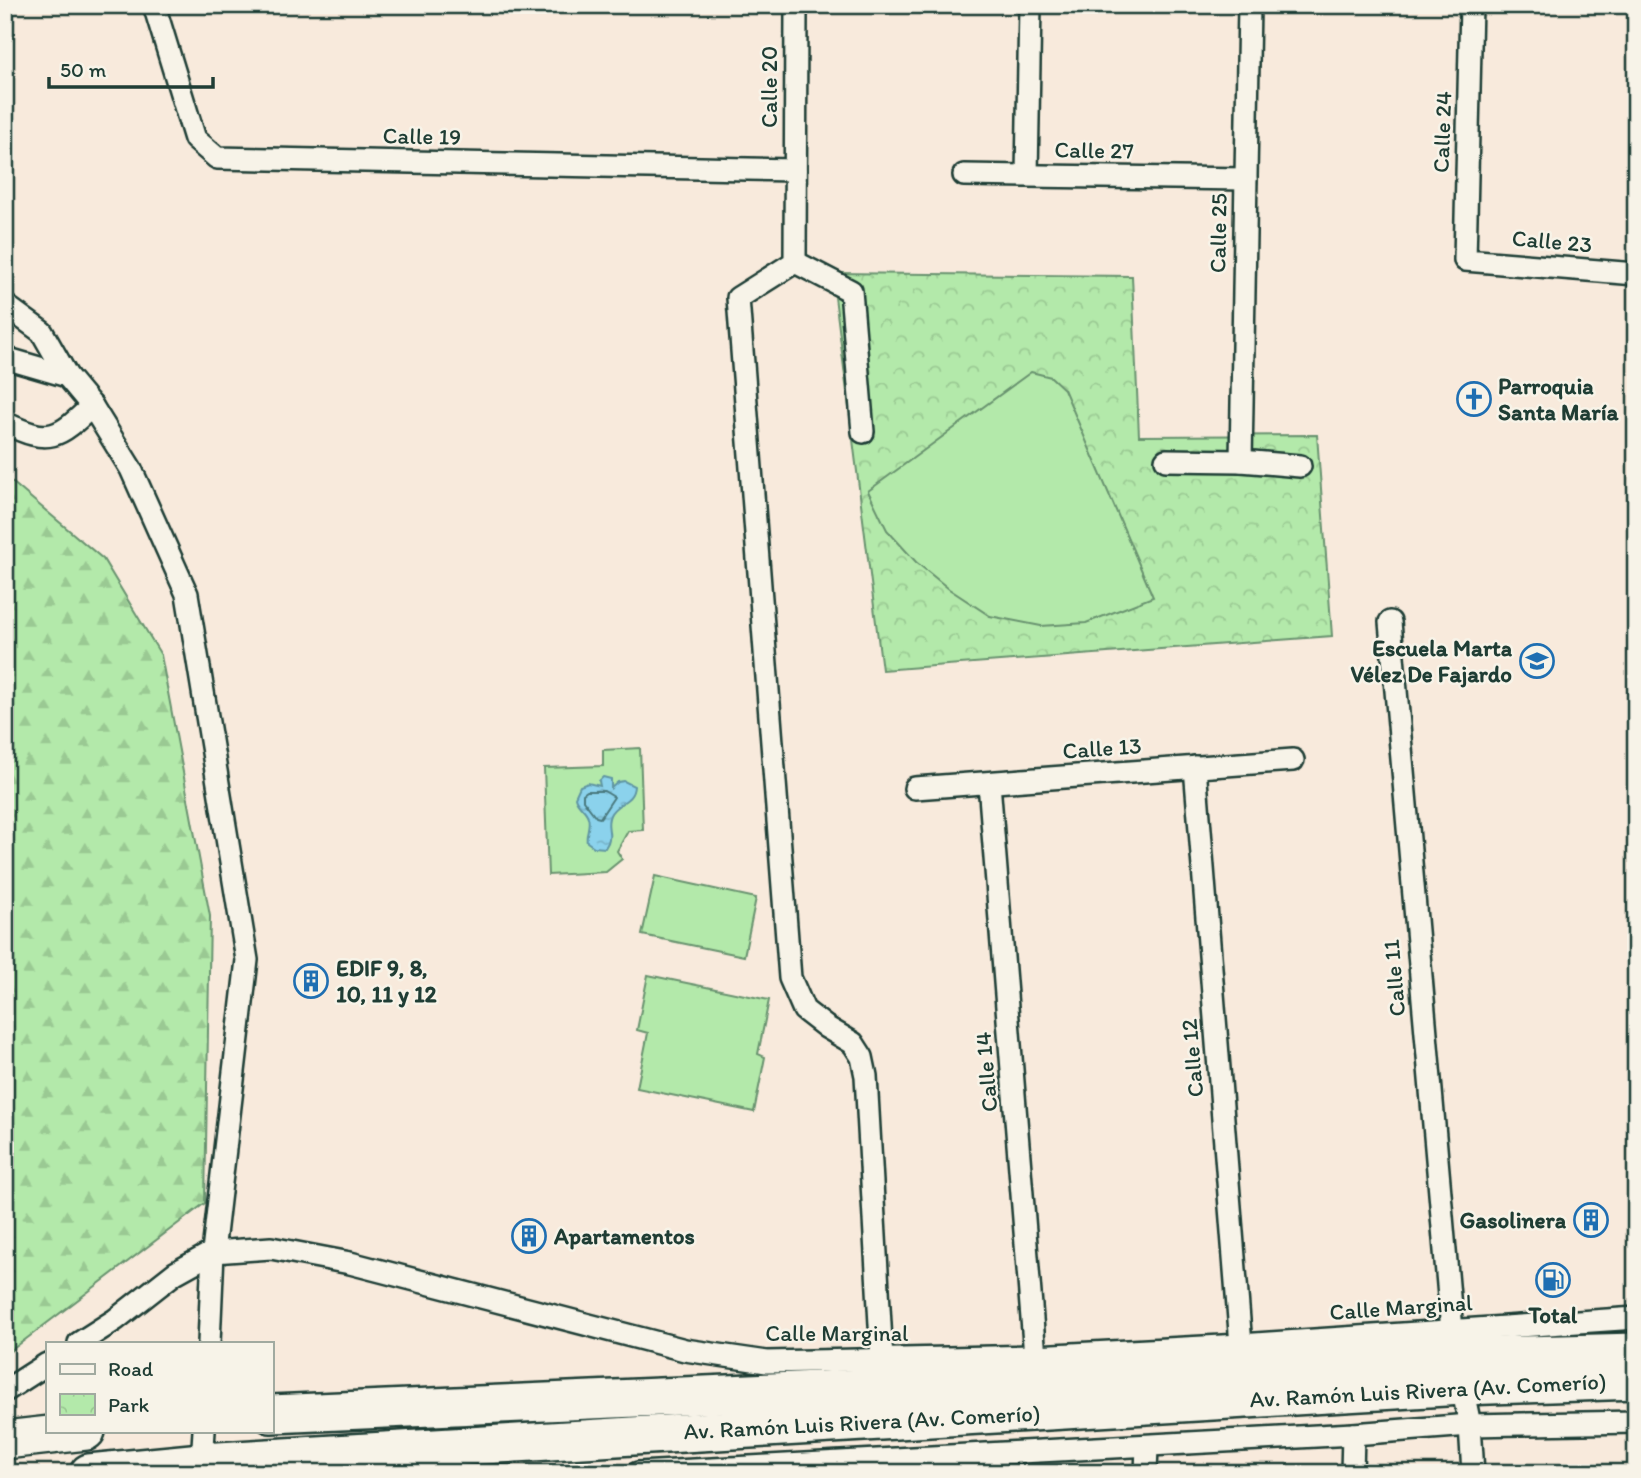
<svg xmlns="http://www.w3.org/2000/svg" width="1641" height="1478" viewBox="0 0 1641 1478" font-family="Itim,sans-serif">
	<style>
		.forest { fill: url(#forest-firs); stroke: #69936f; stroke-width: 2 }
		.park { fill: url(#park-crowns); stroke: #69936f; stroke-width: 2 }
		.garden { fill: #b3e9aa; stroke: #69936f; stroke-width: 2 }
		.water { fill: url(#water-ripples); stroke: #6096a2; stroke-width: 2 }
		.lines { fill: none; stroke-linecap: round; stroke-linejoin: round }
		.shore { stroke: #4a797e; stroke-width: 2 }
		.street-casing { stroke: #1f3d34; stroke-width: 26 }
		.highway-casing { stroke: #1f3d34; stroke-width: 42 }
		.street { stroke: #f7f3e8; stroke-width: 21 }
		.highway { stroke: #f7f3e8; stroke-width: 37 }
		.labels { text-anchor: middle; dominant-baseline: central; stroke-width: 5; stroke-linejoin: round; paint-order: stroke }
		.street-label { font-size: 23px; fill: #1f3d34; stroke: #f7f3e8 }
		.poi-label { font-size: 23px; font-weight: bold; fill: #1f3d34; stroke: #f7f3e8; text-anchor: start }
	</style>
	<defs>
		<pattern id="forest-firs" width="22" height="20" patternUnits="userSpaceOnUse" patternTransform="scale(1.75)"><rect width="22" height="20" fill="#b3e9aa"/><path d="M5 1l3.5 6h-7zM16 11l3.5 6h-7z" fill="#9ac993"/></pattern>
		<pattern id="park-crowns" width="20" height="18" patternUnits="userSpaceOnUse" patternTransform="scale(1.75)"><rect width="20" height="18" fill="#b3e9aa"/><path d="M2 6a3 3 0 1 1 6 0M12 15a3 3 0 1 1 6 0" fill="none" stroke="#9ac993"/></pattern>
		<pattern id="water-ripples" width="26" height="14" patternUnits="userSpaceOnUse" patternTransform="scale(1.75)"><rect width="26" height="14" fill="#8bd2ec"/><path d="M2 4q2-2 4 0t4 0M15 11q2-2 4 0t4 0" fill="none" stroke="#78b5cb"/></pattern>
	</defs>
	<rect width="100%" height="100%" fill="#f8eadc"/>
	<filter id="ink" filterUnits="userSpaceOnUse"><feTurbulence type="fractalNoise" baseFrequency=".0143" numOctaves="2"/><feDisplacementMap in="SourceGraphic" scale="14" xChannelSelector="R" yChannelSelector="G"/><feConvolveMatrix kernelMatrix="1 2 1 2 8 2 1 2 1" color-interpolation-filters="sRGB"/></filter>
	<g filter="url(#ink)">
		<polygon class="forest" points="5,476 103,559 161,655 210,916 205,1203 5,1355"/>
		<polygon class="park" points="832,273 1132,276 1139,436 1317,435 1332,636 882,670"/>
		<g class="garden">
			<polygon points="1031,372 1051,377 1064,389 1153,597 1086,623 1041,626 990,616 949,589 916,562 887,530 868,491"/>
			<polygon points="640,748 643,830 628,831 617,851 622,859 606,872 548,875 544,768 603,766 603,750"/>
			<polygon points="655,876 756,898 744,956 642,935"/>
			<polygon points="648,975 769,1000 758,1054 765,1057 754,1112 637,1088 648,1033 637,1030"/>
		</g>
		<path class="water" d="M603 777 611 779V788L618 782 624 781 634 786C633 803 616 802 610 815 604 828 615 834 605 848L594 847 587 842C585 833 591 826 588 817 586 809 577 806 575 797L580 786 588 783 600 786 599 781Z"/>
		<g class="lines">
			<polygon class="shore" points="587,791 604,791 614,797 600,818 596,817 583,800 583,794"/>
			<g class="street-casing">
				<g id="street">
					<polyline points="154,5 195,139 217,158 795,170"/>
					<polyline points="796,5 795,262 738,298 790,978 804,1010 826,1027 853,1043 862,1057 866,1076 882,1360"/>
					<polyline points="1471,5 1465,260 1636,274"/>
					<polyline points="964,175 1246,179"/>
					<polyline points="1027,175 1030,5"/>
					<polyline points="795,262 851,291 863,432"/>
					<polyline points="5,305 42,332 67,376 92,406 131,469 187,594 247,960 213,1252 209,1343"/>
					<polyline points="5,358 67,376"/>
					<path d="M5 423C50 445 58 438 92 406"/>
					<polyline points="1166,460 1241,461 1300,466"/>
					<polyline points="1241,461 1249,5"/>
					<polyline points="1390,622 1453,1342"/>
					<polyline points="1195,767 1241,1345"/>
					<polyline points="989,783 1035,1356"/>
					<polyline points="915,788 1293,760"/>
					<polyline points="79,1343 115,1320 175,1273 213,1252 271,1248 350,1263 685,1350 767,1362 1035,1356 1241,1345 1636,1318"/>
					<polyline points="1460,1377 1470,1425 1473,1473"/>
					<polyline points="5,1391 47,1364"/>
					<polyline points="202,1462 204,1431"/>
					<polyline points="638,1473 1353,1434 1470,1425 1636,1422"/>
					<polyline points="1146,1473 1147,1446"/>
					<polyline points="1352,1473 1353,1434"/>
				</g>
			</g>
			<g class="highway-casing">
				<g id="highway">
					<polyline points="271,1414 888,1387 1456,1357 1636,1352"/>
					<polyline points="5,1440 86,1431"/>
					<polyline points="89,1473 202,1462 1462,1386 1636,1380"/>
				</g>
			</g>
			<use href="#street" class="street"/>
			<use href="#highway" class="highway"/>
		</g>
	</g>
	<defs>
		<g id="church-ring" transform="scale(1.75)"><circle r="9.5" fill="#f7f3e8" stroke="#1f6fb2" stroke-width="1.5"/><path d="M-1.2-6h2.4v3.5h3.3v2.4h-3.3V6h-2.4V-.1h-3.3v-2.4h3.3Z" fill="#1f6fb2"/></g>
		<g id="school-ring" transform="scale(1.75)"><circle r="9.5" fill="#f7f3e8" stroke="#1f6fb2" stroke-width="1.5"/><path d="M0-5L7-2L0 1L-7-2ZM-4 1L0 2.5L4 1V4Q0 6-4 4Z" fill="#1f6fb2"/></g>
		<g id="building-ring" transform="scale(1.75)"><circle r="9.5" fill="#f7f3e8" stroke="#1f6fb2" stroke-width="1.5"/><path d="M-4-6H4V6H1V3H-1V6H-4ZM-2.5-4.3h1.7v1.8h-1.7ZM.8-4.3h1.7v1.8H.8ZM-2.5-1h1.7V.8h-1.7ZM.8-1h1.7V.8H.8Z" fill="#1f6fb2"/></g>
		<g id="fuel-ring" transform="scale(1.75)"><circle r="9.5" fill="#f7f3e8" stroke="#1f6fb2" stroke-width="1.5"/><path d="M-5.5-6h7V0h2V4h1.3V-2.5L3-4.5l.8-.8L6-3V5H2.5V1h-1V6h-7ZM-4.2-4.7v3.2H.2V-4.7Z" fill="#1f6fb2"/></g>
	</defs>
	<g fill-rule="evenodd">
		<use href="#church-ring" x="1474" y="399"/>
		<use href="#school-ring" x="1537" y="661"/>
		<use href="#building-ring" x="311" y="981"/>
		<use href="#building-ring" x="1591" y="1220"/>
		<use href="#building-ring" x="529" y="1236"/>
		<use href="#fuel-ring" x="1553" y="1280"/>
	</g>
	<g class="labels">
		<g class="street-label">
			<text transform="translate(769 87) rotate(-90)">Calle 20</text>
			<text transform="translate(1442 132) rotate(-88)">Calle 24</text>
			<text transform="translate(422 136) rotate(1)">Calle 19</text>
			<text transform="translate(1094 150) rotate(1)">Calle 27</text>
			<text transform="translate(1218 233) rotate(-89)">Calle 25</text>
			<text transform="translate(1552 241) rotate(5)">Calle 23</text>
			<text transform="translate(1102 748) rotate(-4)">Calle 13</text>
			<text transform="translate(1394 978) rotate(-95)">Calle 11</text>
			<text transform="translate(1192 1058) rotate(-95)">Calle 12</text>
			<text transform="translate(986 1072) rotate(-95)">Calle 14</text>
			<text transform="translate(1401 1307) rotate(-4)">Calle Marginal</text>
			<text x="837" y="1333">Calle Marginal</text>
			<text transform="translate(1428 1390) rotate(-3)">Av. Ramón Luis Rivera (Av. Comerío)</text>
			<text transform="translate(862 1422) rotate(-3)">Av. Ramón Luis Rivera (Av. Comerío)</text>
		</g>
		<g class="poi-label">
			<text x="1498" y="386">Parroquia<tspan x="1498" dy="26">Santa María</tspan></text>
			<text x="1512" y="648" text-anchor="end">Escuela Marta<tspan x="1512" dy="26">Vélez De Fajardo</tspan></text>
			<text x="336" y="968">EDIF 9, 8,<tspan x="336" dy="26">10, 11 y 12</tspan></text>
			<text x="1566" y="1220" text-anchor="end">Gasolinera</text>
			<text x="554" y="1236">Apartamentos</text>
			<text x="1553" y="1315" text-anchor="middle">Total</text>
		</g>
	</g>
	<rect width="1641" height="1478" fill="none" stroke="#f7f3e8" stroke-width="28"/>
	<rect x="14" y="14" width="1613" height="1450" fill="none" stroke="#1f3d34" stroke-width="2.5" filter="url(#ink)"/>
	<rect x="46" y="1342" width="228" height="91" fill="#f7f3e8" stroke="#a1aaa0" stroke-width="2"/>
	<rect x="60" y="1364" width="35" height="10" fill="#f7f3e8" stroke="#a1aaa0" stroke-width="2"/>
	<text x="108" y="1376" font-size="21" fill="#1f3d34">Road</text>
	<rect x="60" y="1394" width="35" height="21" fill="url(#park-crowns)" stroke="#a1aaa0" stroke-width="2"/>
	<text x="108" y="1412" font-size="21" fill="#1f3d34">Park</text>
	<path d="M49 77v10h164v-10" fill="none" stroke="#1f3d34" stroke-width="3.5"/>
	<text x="60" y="77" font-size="21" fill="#1f3d34" stroke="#f7f3e8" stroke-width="5" paint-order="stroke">50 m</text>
</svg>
